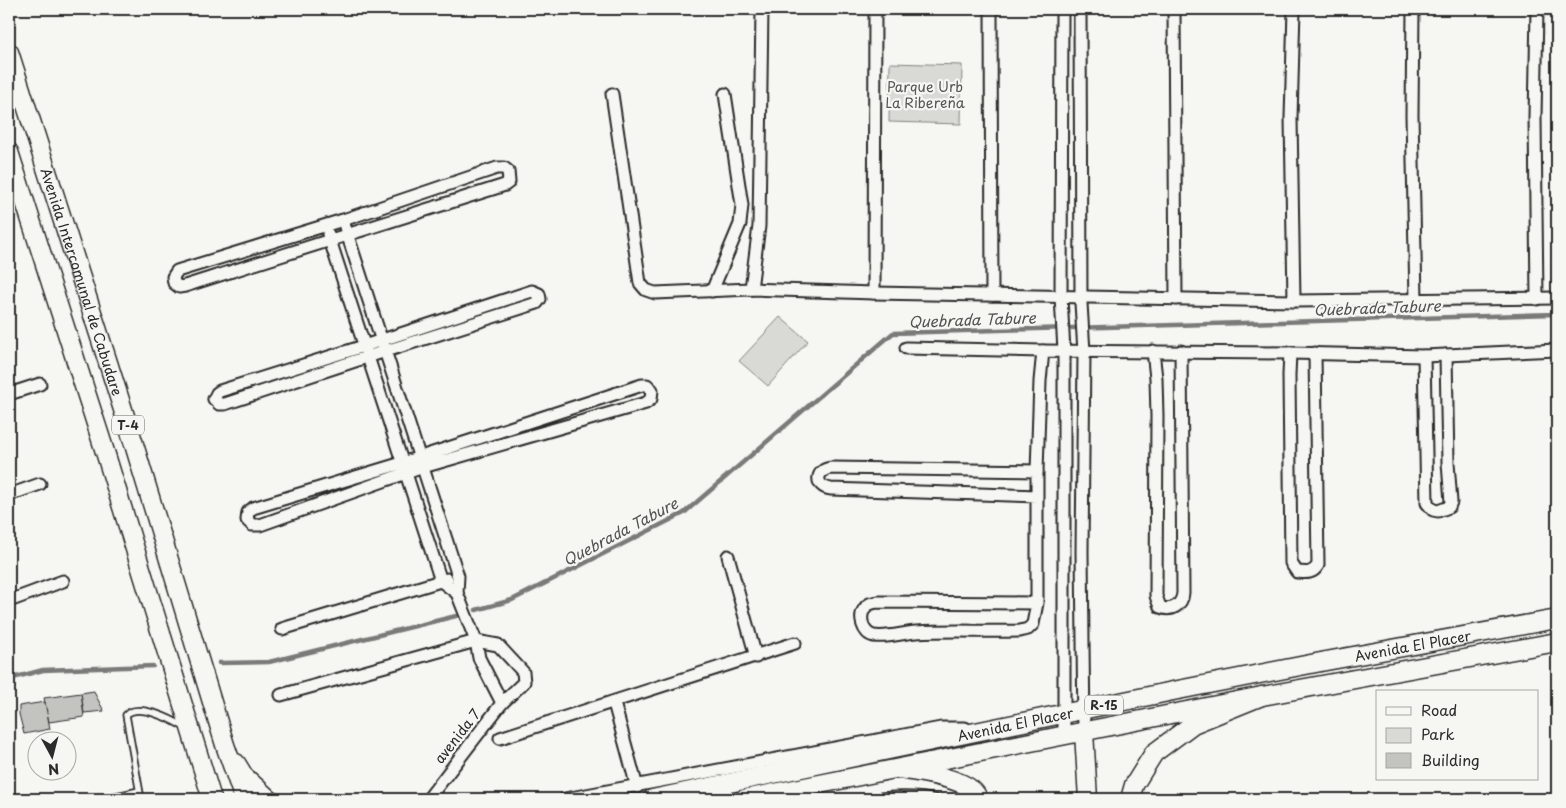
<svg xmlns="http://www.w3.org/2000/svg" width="1566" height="808" viewBox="0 0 1566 808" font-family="'Playpen Sans',sans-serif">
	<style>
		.green { fill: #d9d9d5; stroke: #828280 }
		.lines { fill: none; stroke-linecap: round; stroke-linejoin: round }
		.stream { stroke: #7a7a78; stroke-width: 4.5 }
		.building { fill: #c3c3c0; stroke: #2b2b2b }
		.service-casing { stroke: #2b2b2b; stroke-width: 9 }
		.minor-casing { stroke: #2b2b2b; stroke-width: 15 }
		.primary-casing { stroke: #2b2b2b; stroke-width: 21 }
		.trunk-casing { stroke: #2b2b2b; stroke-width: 21 }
		.service { stroke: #f6f6f2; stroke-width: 5.5 }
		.minor { stroke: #f6f6f2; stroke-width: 11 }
		.primary { stroke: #f6f6f2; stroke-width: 18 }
		.trunk { stroke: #f6f6f2; stroke-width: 18 }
		.labels { text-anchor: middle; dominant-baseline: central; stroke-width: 4.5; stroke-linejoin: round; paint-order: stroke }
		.shield { fill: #f6f6f2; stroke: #686867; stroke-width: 1 }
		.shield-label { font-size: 12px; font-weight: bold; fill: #2b2b2b }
		.park-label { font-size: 14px; fill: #565656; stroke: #f6f6f2 }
		.street-label { font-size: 14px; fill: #2b2b2b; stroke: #f6f6f2 }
		.water-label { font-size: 15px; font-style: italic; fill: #525251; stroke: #f6f6f2 }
	</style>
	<rect width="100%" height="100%" fill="#f6f6f2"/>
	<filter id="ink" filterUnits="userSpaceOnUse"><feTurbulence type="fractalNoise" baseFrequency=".02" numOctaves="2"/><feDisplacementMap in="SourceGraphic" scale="10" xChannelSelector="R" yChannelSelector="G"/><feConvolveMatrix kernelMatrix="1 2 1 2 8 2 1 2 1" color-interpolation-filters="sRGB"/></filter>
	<g filter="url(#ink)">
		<g class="green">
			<polygon points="890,63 962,65 961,124 889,122"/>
			<polygon points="780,317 808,341 768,386 739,361"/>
		</g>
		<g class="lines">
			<g class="stream">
				<polyline points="476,610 512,600 684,513 893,333 1557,314"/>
				<polyline points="219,663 269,662 456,616"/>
				<polyline points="9,679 43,670 153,666"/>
			</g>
		</g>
		<g class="building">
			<polygon points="94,691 96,696 104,711 84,713 81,693"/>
			<polygon points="81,693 84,717 49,722 44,698"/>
			<polygon points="45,702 50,729 24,734 19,714 19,706"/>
		</g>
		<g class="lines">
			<g class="service-casing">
				<g id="service">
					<polyline points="103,799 139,791"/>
					<path d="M141 799 126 715C138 702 173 720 186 728"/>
					<path d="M862 799C888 794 916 793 941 799"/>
				</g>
			</g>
			<g class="minor-casing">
				<g id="minor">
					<polyline points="991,9 992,295"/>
					<polyline points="1062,9 1061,297 1064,351 1064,736"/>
					<polyline points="1080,9 1081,303 1084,352 1082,552 1084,732"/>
					<polyline points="1174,9 1176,299"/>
					<polyline points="1413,9 1412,115 1416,299"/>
					<polyline points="612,94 640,283 646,290 655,293 751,289 874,293 1294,301 1557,298"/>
					<polygon points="497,168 504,168 508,171 509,182 505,185 185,286 179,287 174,283 173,277 177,271 343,220"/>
					<polyline points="345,227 458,576 457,593 476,641 479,658 502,703"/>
					<polyline points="328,234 441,581 457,593"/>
					<polyline points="751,289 759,226 762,9"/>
					<polygon points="532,291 539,294 540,299 537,303 367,357 225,404 219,404 214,399 217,393 220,391 364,346"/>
					<polyline points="712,291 740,224 742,205 725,94"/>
					<polyline points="874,293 875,9"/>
					<polyline points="1537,299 1535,118 1537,9"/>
					<polyline points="1294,301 1291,118 1294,9"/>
					<polyline points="906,348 1043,351"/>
					<path d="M1153 351 1156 378 1157 416 1156 596 1160 607C1172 612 1182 605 1183 593L1181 351"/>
					<path d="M1290 353 1289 375 1291 563 1297 572C1306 573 1313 574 1318 565L1315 353"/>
					<polyline points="1424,356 1427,503 1433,510 1438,511 1449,507 1451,502 1448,463 1446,355"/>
					<polygon points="642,385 647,385 652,390 651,399 646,403 423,467 260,525 252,525 247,520 248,512 253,508 402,463"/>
					<polyline points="9,394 40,384"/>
					<polyline points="1037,471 1040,381 1043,351 1290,353 1424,356 1557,350"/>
					<polyline points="9,495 40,484"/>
					<polyline points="728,556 756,657"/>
					<polyline points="9,601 63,581"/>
					<path d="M1037 603 878 602C873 603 868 603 865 608 858 617 863 634 874 636 888 638 902 633 916 632 951 630 986 632 1020 631L1028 629 1033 624 1037 603V471L832 468C815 469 814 487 831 489L1037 496"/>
					<polyline points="282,629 447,579"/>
					<polyline points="281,695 476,641 498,645 523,672 524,682 502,703 428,799"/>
					<polyline points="614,703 637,787"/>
					<polyline points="500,738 795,643"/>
					<polyline points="565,799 941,728 965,728"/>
				</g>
			</g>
			<g class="primary-casing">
				<g id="primary">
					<path id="s1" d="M652 799 1173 691 1326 661 1557 619"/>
					<polyline points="744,799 1262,696 1557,642"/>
				</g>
			</g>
			<g class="trunk-casing">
				<g id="trunk">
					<path id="s2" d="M9 52 133 441 225 745 244 799"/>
					<polyline points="9,152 106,455 212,799"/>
					<polyline points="1084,732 1088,799"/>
					<polyline points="236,763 244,776 269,799"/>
					<path d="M899 769C918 772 957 777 972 790 975 792 977 796 979 799"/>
					<polyline points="1130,799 1134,785 1154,753 1193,724 1262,696"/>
				</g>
			</g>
			<use href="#service" class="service"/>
			<use href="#minor" class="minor"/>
			<use href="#primary" class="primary"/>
			<use href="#trunk" class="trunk"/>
		</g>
	</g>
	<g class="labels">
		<g class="shield">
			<rect x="112" y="415.5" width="32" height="19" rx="4"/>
			<rect x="1085" y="695.5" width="38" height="19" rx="4"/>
		</g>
		<g class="shield-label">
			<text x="128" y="425">T-4</text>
			<text x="1104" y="705">R-15</text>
		</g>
		<g class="park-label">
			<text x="925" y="86">Parque Urb<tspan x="925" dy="16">La Ribereña</tspan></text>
		</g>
		<g class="street-label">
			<text stroke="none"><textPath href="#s2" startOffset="241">Avenida Intercomunal de Cabudare</textPath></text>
			<text stroke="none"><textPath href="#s1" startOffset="776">Avenida El Placer</textPath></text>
			<text stroke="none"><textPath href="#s1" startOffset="371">Avenida El Placer</textPath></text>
			<text transform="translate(457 736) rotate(-52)">avenida 7</text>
		</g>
		<g class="water-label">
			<text transform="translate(1377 307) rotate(-2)">Quebrada Tabure</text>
			<text transform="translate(972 319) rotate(-2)">Quebrada Tabure</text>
			<text transform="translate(620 531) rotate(-28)">Quebrada Tabure</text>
		</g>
	</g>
	<rect width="1566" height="808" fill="none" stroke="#f6f6f2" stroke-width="30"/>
	<rect x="15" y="15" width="1536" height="778" fill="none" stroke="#2b2b2b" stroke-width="2" filter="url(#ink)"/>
	<rect x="1376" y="690" width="162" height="90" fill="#f6f6f2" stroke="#a5a5a2"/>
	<rect x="1386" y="707" width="25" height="8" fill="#f6f6f2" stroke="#a5a5a2"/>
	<text x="1421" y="716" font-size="15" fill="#2b2b2b">Road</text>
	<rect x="1386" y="728" width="25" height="15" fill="#d9d9d5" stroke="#a5a5a2"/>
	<text x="1421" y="740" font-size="15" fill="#2b2b2b">Park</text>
	<rect x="1386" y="753" width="25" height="15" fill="#c3c3c0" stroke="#a5a5a2"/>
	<text x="1421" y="766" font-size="15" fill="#2b2b2b">Building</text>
	<g transform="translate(52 756) rotate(173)"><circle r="24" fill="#f6f6f2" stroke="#a5a5a2"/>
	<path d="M0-4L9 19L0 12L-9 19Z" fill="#2b2b2b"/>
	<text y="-8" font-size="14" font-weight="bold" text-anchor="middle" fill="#2b2b2b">N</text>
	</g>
</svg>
